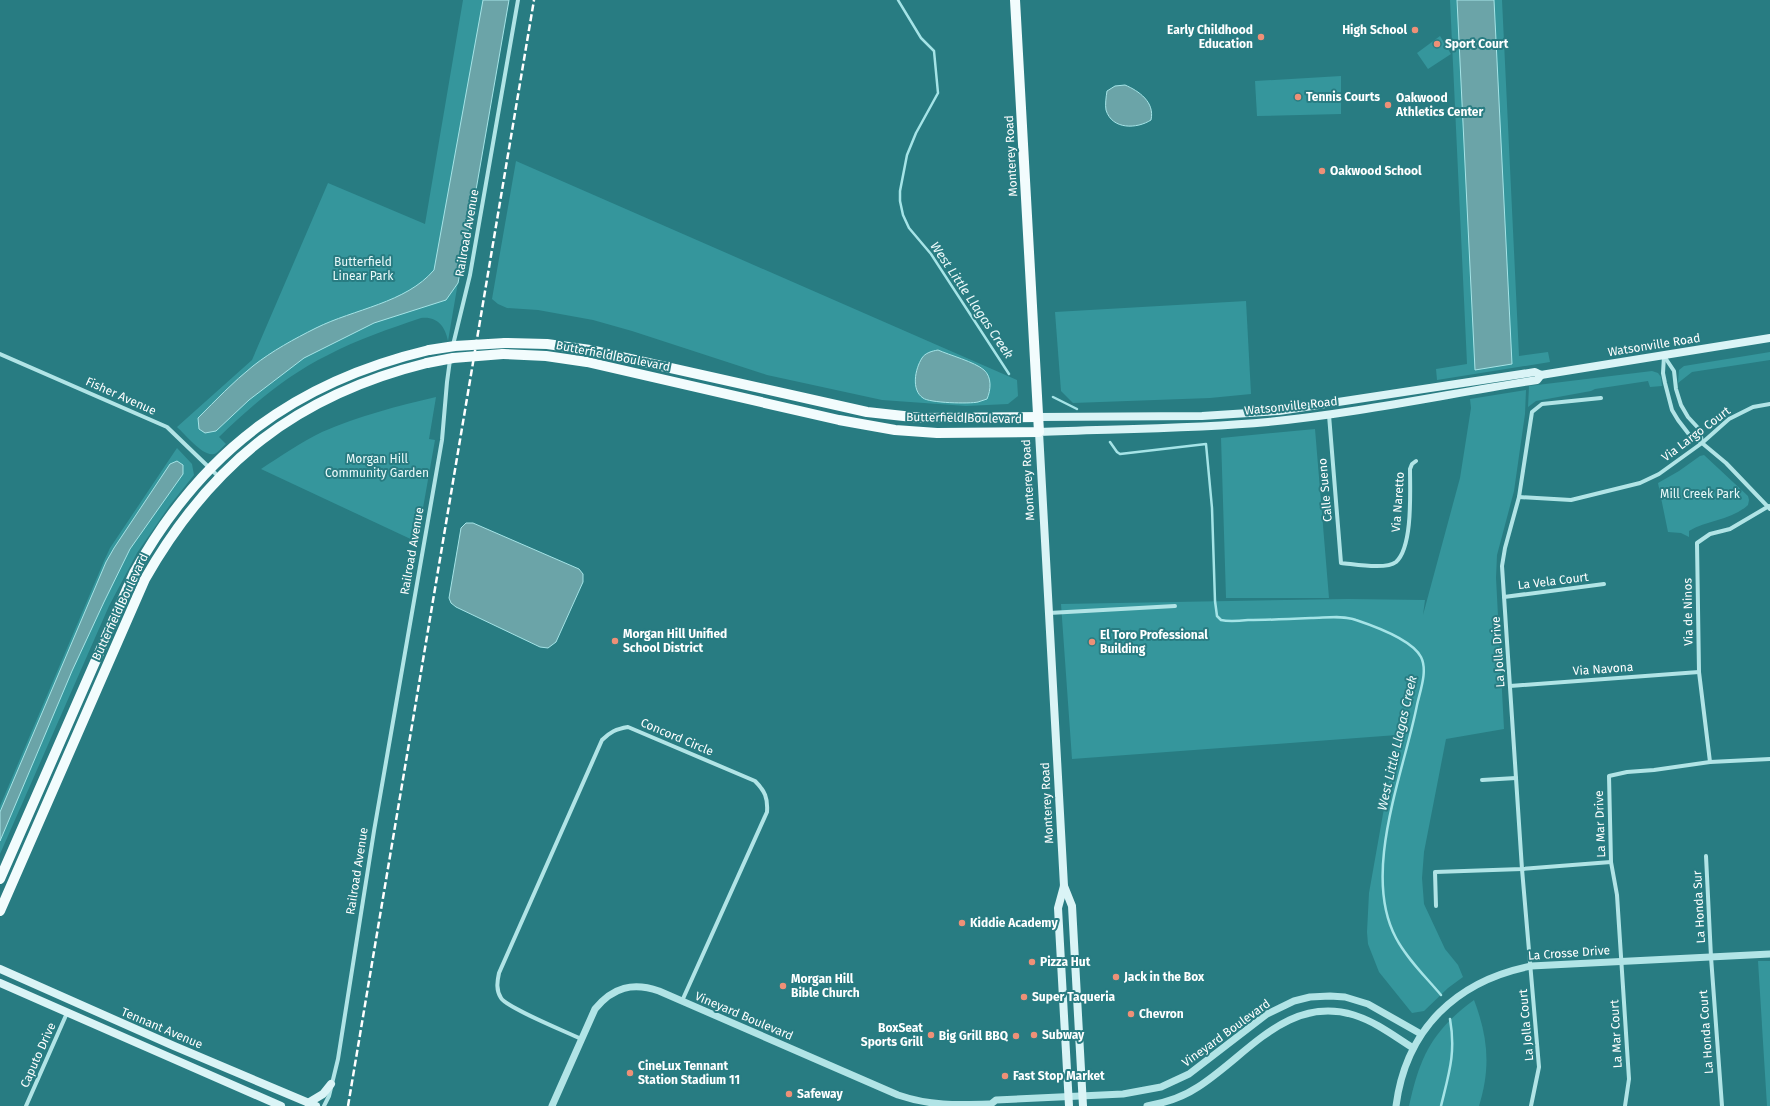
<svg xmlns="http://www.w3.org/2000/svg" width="1770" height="1106" viewBox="0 0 1770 1106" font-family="'Fira Sans',sans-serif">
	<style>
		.green { fill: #35969c }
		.water { fill: #6ba4a8; stroke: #a5e4e7 }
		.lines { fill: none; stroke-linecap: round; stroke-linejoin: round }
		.stream { stroke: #a5e4e7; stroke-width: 2.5 }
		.minor { stroke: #b1e4e6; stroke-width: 4 }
		.tertiary { stroke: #b1e4e6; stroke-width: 7 }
		.secondary { stroke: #daf4f6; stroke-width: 8 }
		.primary { stroke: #f2fcfd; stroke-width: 10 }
		.rail { stroke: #fff; stroke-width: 2.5; stroke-dasharray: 7 3; stroke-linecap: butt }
		.primary-bridge { stroke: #f2fcfd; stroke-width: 10 }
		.poi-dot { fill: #ee9077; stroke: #287c82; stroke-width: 1.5 }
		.labels { text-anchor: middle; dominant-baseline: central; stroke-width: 4; stroke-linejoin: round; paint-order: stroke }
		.poi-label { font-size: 12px; font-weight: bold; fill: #fff; stroke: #287c82; text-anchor: start }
		.street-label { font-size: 12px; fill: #fff; stroke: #287c82 }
		.park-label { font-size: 12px; fill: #eafafa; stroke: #287c82 }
		.water-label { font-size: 13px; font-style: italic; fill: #ebf9fa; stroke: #287c82 }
	</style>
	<rect width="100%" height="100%" fill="#287c82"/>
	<g class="green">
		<path d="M463 0H506L448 341C445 326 437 316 421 318 389 329 358 339 328 355 287 375 252 405 219 437L226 444C222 447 218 453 214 454 203 457 185 434 177 427L252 360 328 183 425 224Z"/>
		<polygon points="1450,0 1502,0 1519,356 1548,352 1550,362 1437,380 1436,369 1467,364"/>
		<polygon points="1440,36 1451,54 1428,69 1417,53"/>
		<polygon points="1341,76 1341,114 1257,116 1255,81"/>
		<polygon points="516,161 1017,380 1018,396 1008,404 966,406 882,400 767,375 632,331 593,320 538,310 507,308 498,304 492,299"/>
		<polygon points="1246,301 1251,394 1210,398 1073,403 1061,391 1055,312"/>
		<polygon points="1770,352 1770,360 1692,372 1678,383 1679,370 1684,366"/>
		<polygon points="1652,371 1658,373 1661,377 1662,386 1650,387 1648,381 1595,389 1591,391 1536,401 1528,407 1529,386"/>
		<polygon points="1526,390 1525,414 1514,491 1497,555 1496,578 1504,729 1446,739 1424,852 1422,878 1424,904 1445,949 1458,965 1463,977 1448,988 1424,1011 1412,1013 1379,972 1368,944 1367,932 1369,893 1397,735 1072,759 1061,604 1348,599 1425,600 1423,615 1460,478 1471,408 1470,399"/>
		<path d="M436 397 429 439 435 440 417 542 261 469C281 456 301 442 322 432 359 416 397 406 436 397Z"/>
		<polygon points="1315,429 1329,598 1226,598 1221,438"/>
		<polygon points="177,448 192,464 194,475 170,505 137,553 109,606 0,854 0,806 104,561 110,548"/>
		<path d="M1704 455 1748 496 1749 500 1748 505C1732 520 1707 520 1689 531V537L1681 533 1668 532 1658 483 1679 471 1700 456Z"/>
		<polygon points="1758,961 1770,961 1770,1106 1767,1106"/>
		<path d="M1474 1000C1488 1037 1491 1067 1479 1106H1409C1420 1056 1432 1031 1474 1000Z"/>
	</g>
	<g class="water">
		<path d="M483 0H509L476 190 458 283 446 300 374 323 304 358 249 400 216 431 205 433 199 429 198 418C216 400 233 382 253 366 272 351 294 339 316 328 354 309 406 303 434 270Z"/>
		<polygon points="1457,0 1494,0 1512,364 1475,370"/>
		<path d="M1125 85C1139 91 1155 102 1151 120 1137 129 1112 130 1106 110 1105 105 1106 97 1107 91L1115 86Z"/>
		<path d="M938 350C949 355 975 362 984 370 992 377 991 390 987 399 984 400 981 401 978 402 970 404 929 403 923 398 911 390 915 369 922 358 925 353 932 351 938 350Z"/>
		<polygon points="177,461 183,465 183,474 130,549 104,602 72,671 0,841 0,812 106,562 114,548 170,464"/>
		<polygon points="466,523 473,523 579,569 583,574 583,582 556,642 548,648 540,647 456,607 451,603 449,598 461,528"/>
	</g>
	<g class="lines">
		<g class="stream">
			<polyline points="898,0 921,38 934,51 938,93 916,133 907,155 900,191 900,201 903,215 909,228 931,254 1009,374"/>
			<polyline points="1053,397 1077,409"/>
			<path d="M1110 442 1117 452 1120 454 1206 444 1212 508 1215 601 1217 616 1221 620C1229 622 1239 621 1248 620 1269 620 1290 619 1311 618 1325 618 1343 615 1356 620 1374 626 1412 640 1421 657 1428 671 1420 691 1417 705 1404 772 1361 873 1396 938 1407 959 1426 977 1441 995"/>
			<path d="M1441 1106C1449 1073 1456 1053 1450 1019"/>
		</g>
		<g class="minor">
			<polyline points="453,345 470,275 518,0"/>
			<polyline points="0,354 167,427 219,477"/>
			<polyline points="1664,356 1663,373 1665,383 1672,410 1678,420 1691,437 1702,443 1726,463 1770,509"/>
			<polyline points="1664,356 1674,371 1676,389 1681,405 1688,417 1700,430 1702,443"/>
			<path d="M1329 415 1341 563C1354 564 1386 570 1396 562 1413 547 1410 491 1410 469L1412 464 1416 461"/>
			<polyline points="1519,497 1571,500 1640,483 1659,474 1702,443 1729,419 1753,407 1770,404"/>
			<polyline points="1504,597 1604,584"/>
			<polyline points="1049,613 1175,606"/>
			<polyline points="1510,686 1699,672"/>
			<polyline points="1710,762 1699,672 1697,543 1710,534 1730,529 1769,506"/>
			<polyline points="1482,780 1516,778"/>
			<polyline points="1706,856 1711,957 1722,1106"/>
			<polyline points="1436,906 1435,872 1522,869 1611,862"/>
			<path d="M581 1039C567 1032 507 1008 501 998 496 990 497 982 499 973L602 740C610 732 616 729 628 727L755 781C765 791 768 798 767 812L682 1001"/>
			<polyline points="26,1106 67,1013"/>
			<polyline points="324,1106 329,1096 338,1059 374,831 442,440 447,382 450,360"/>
			<polyline points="1531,1106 1539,1067 1522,869 1502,566 1505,548 1519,497 1532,412 1542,404 1601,398"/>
			<polyline points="1625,1106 1629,1079 1617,895 1611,862 1609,776 1627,772 1654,770 1710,762 1770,759"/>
		</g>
		<g class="tertiary">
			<path d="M552 1106 595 1009C613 987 633 982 659 991L898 1095C930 1106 957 1105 991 1104L996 1100 1123 1094 1161 1087 1189 1074 1267 1014 1294 1001 1310 997 1330 996 1345 997 1368 1004 1421 1034"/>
			<path d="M1147 1106C1165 1103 1183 1097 1198 1087 1248 1055 1287 995 1354 1015 1376 1022 1394 1036 1413 1048"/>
			<path d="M1396 1106C1406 1029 1456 981 1531 966L1770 954"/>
		</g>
		<g class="secondary">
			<polyline points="1038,417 1202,416 1279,411 1535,372 1541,375 1547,374 1770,338"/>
			<polyline points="1064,886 1072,906 1083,1106"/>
			<polyline points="0,969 174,1046 316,1106"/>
			<polyline points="0,983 281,1106"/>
			<polyline points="308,1103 323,1094 331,1084"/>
			<path d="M1069 1106 1058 908 1064 886 1039 432C1115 429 1192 429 1268 422 1359 413 1447 394 1537 380L1541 375"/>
		</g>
		<g class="primary">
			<polyline points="505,343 547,344 590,350 867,412 922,418 1038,417"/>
			<polyline points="503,354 546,356 587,362 839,420 895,430 937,433 1039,432 1015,0"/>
			<path d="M0 879 134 573C201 452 294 382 429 350"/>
			<path d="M0 911 145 579C211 463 297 395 427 363"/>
		</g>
		<polyline class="rail" points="348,1106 534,0"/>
		<g class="primary-bridge">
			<polyline points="429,350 455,346 505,343"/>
			<polyline points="427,363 453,358 503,354"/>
		</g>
	</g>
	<g class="poi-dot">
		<circle cx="1415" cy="30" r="4"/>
		<circle cx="1261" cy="37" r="4"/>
		<circle cx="1437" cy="44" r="4"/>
		<circle cx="1298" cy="97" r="4"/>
		<circle cx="1388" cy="105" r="4"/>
		<circle cx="1322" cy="171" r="4"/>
		<circle cx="615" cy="641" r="4"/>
		<circle cx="1092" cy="642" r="4"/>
		<circle cx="962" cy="923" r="4"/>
		<circle cx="1032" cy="962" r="4"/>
		<circle cx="1116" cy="977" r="4"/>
		<circle cx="783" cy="986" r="4"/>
		<circle cx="1024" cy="997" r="4"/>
		<circle cx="1131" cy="1014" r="4"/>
		<circle cx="931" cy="1035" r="4"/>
		<circle cx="1034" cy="1035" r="4"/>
		<circle cx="1016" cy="1036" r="4"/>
		<circle cx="630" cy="1073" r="4"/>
		<circle cx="1005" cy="1076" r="4"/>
		<circle cx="789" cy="1094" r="4"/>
	</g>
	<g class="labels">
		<g class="poi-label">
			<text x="1253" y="30" text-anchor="end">Early Childhood<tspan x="1253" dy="14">Education</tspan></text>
			<text x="1407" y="30" text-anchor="end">High School</text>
			<text x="1445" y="44">Sport Court</text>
			<text x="1306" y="97">Tennis Courts</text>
			<text x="1396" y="98">Oakwood<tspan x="1396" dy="14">Athletics Center</tspan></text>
			<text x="1330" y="171">Oakwood School</text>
			<text x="623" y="634">Morgan Hill Unified<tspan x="623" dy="14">School District</tspan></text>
			<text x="1100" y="635">El Toro Professional<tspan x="1100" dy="14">Building</tspan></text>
			<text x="970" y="923">Kiddie Academy</text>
			<text x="1040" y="962">Pizza Hut</text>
			<text x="1124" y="977">Jack in the Box</text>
			<text x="791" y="979">Morgan Hill<tspan x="791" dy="14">Bible Church</tspan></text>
			<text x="1032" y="997">Super Taqueria</text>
			<text x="1139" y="1014">Chevron</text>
			<text x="923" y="1028" text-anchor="end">BoxSeat<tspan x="923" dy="14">Sports Grill</tspan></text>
			<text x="1042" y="1035">Subway</text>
			<text x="1008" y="1036" text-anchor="end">Big Grill BBQ</text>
			<text x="638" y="1066">CineLux Tennant<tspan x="638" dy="14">Station Stadium 11</tspan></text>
			<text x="1013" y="1076">Fast Stop Market</text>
			<text x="797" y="1094">Safeway</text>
		</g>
		<g class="street-label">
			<text transform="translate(1011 156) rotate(-93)">Monterey Road</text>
			<text transform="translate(467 233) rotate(-80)">Railroad Avenue</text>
			<text transform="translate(1654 345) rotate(-9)">Watsonville Road</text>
			<text transform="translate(613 356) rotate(11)">Butterfield Boulevard</text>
			<text transform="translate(121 396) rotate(24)">Fisher Avenue</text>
			<text transform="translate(1291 406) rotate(-6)">Watsonville Road</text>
			<text transform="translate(964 418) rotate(1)">Butterfield Boulevard</text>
			<text transform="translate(1696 434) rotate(-37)">Via Largo Court</text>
			<text transform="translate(1028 480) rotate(-93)">Monterey Road</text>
			<text transform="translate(1325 490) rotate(-95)">Calle Sueno</text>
			<text transform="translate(1398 502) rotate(-86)">Via Naretto</text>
			<text transform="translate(412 551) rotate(-80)">Railroad Avenue</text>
			<text transform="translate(1553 581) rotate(-7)">La Vela Court</text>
			<text transform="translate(120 607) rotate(-65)">Butterfield Boulevard</text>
			<text transform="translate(1688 612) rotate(-91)">Via de Ninos</text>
			<text transform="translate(1498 652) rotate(-94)">La Jolla Drive</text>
			<text transform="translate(1603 669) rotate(-4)">Via Navona</text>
			<text transform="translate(677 737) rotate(23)">Concord Circle</text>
			<text transform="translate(1047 803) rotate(-93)">Monterey Road</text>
			<text transform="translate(1600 824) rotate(-92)">La Mar Drive</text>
			<text transform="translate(357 871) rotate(-81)">Railroad Avenue</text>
			<text transform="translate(1699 907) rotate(-93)">La Honda Sur</text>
			<text transform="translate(1569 953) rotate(-4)">La Crosse Drive</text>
			<text transform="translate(744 1016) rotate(23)">Vineyard Boulevard</text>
			<text transform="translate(1526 1025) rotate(-95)">La Jolla Court</text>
			<text transform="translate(162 1028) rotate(23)">Tennant Avenue</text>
			<text transform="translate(1706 1032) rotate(-94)">La Honda Court</text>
			<text transform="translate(1226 1033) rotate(-36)">Vineyard Boulevard</text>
			<text transform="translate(1616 1034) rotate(-93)">La Mar Court</text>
			<text transform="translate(38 1055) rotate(-66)">Caputo Drive</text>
		</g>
		<g class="park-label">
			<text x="363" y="262">Butterfield<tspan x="363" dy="14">Linear Park</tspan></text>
			<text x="377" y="459">Morgan Hill<tspan x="377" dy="14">Community Garden</tspan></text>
			<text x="1700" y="494">Mill Creek Park</text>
		</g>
		<g class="water-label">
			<text transform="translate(972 300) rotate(56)">West Little Llagas Creek</text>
			<text transform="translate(1397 743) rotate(-77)">West Little Llagas Creek</text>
		</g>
	</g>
</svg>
